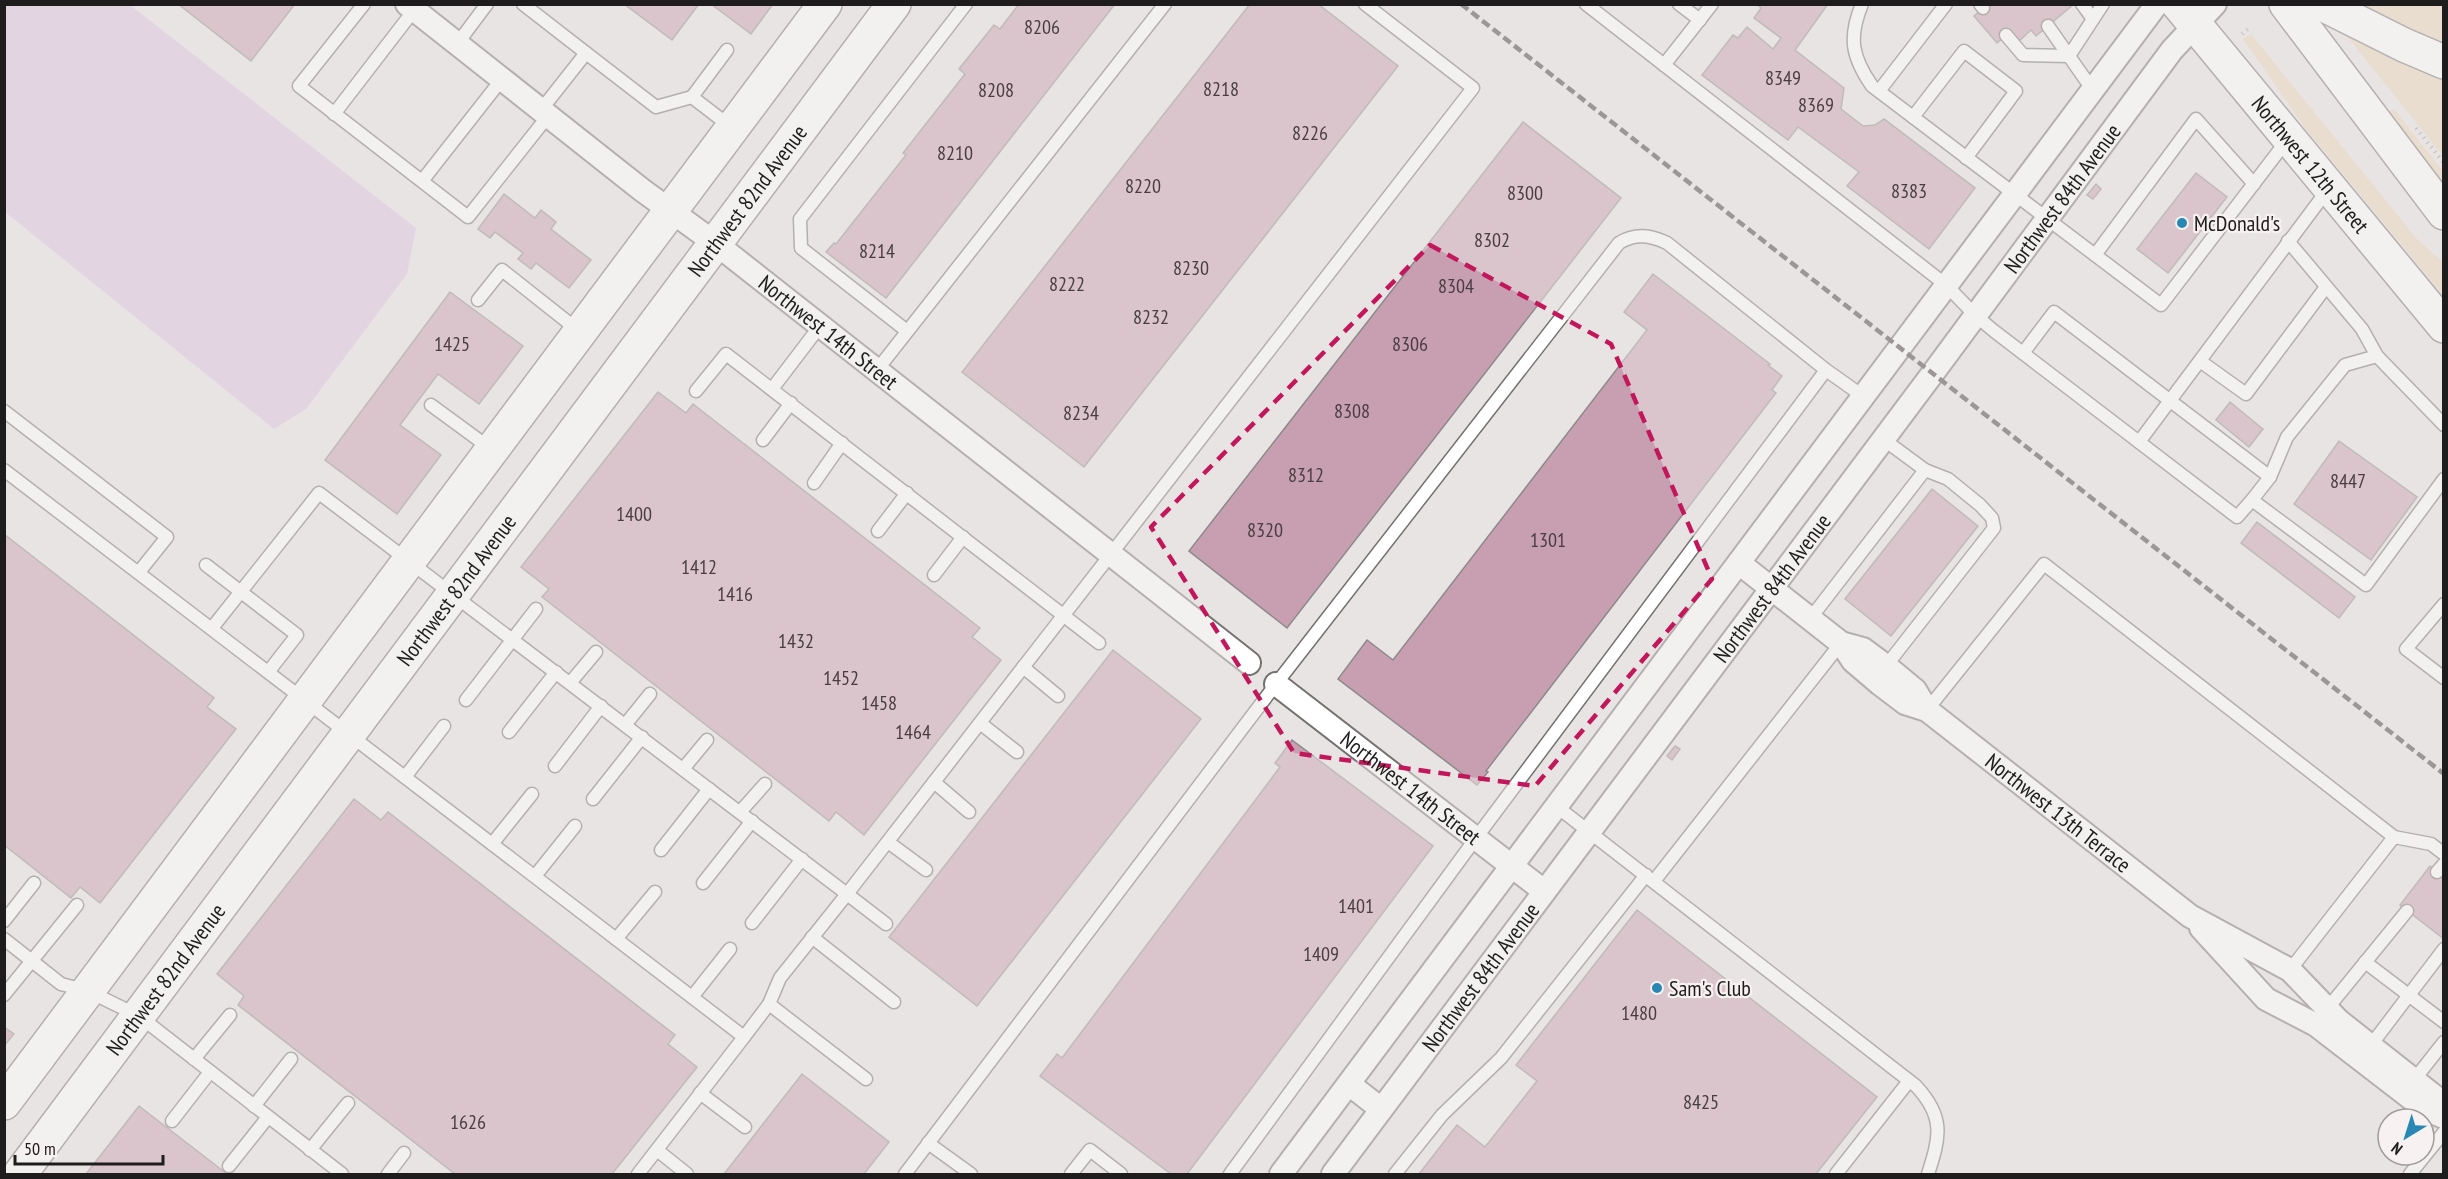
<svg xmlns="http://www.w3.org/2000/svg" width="2448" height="1179" viewBox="0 0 2448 1179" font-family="'PT Sans Narrow',sans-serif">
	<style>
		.green { fill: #e7d4b7 }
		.water { fill: #dcc1e1 }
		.building { fill: #c79fb1; stroke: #8d898b; stroke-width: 1.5 }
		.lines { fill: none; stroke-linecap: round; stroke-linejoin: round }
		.lane-casing { stroke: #757171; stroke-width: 15 }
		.street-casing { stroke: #757171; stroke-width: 26 }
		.secondary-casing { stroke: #757171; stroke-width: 36 }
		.highway-casing { stroke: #757171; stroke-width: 36 }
		.path { stroke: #a8a4a4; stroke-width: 4; stroke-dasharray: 1.5 4.5; stroke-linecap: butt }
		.lane { stroke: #fff; stroke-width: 12 }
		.street { stroke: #fff; stroke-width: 22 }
		.secondary { stroke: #fff; stroke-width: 33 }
		.highway { stroke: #fff; stroke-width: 33 }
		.rail { stroke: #3d3a3a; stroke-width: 4.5; stroke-dasharray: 9 4.5; stroke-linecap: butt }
		.marked { fill: none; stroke: #c2185b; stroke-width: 4.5; stroke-dasharray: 12 8; stroke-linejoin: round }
		.poi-dot { fill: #2988b3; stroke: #f7f1f1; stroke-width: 2 }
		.labels { text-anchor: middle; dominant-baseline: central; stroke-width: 4.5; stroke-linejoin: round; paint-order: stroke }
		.number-label { font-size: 20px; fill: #483d41 }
		.street-label { font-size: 22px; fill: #1e1c1c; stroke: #f7f1f1 }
		.poi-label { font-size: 22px; fill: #1e1c1c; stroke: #f7f1f1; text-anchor: start }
	</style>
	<rect width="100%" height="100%" fill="#e9e4e4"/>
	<g class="green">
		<polygon points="2351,5 2443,5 2443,47"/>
		<polygon points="2341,29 2443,75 2443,156"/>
		<polygon points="2251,34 2417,239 2443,262 2443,295 2305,128 2243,39"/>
		<polygon points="2394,109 2443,171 2443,185 2389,112"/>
	</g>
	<polygon class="water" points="4,5 130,5 416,228 407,274 306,409 274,429 5,212"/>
	<g class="building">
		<polygon points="178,4 295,4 251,61"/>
		<polygon points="624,4 699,4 672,40"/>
		<polygon points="711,4 773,4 751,34"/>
		<polygon points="1019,4 1115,4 886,298 826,252 834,243 836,244 906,155 903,153 965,74 959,69 994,25 1000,29"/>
		<polygon points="1250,4 1318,4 1398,66 1084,467 962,372"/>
		<polygon points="1757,4 1828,4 1795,50 1844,88 1841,109 1863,126 1875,125 1884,119 1975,188 1929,249 1847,186 1859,172 1798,127 1788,140 1702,75 1733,35 1738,38 1747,27 1773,49 1781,38 1754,18 1761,8"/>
		<polygon points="1988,4 2074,4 2036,36 2031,30 2018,42 2010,32 1997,43 1974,16"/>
		<polygon points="1523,122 1621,198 1287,628 1189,551"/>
		<polygon points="2196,173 2227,197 2168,273 2137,249"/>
		<polygon points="2096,184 2101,189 2093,199 2087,195"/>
		<polygon points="504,194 535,218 541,210 556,222 551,229 591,260 569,288 536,263 531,269 518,259 523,253 495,232 490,238 478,229"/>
		<polygon points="1653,274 1770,364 1768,365 1782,376 1772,390 1776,393 1486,771 1488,772 1477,785 1338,679 1367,640 1393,660 1647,330 1624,312"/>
		<polygon points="450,292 523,346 479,404 438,374 400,425 441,455 397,514 325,460"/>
		<polygon points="658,392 686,413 693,404 980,628 972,637 1001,660 864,835 836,812 829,821 542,597 549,589 521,567"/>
		<polygon points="2230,402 2263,429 2249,447 2216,420"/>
		<polygon points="2339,441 2417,497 2371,560 2294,504"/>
		<polygon points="1932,489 1978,526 1891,636 1845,599"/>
		<polygon points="2257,522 2355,597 2339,618 2241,543"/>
		<polygon points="4,534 214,698 207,707 236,729 100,903 80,887 71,898 4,845"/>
		<polygon points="1113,650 1201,719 977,1006 889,937"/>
		<polygon points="1292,740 1433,846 1187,1174 1171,1174 1040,1076 1057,1054 1062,1058 1280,767 1275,763"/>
		<polygon points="1675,746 1680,749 1672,760 1667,756"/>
		<polygon points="354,799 381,820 388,812 675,1035 668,1044 697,1067 612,1174 455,1174 238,1005 244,996 217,974"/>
		<polygon points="2430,866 2444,877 2444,939 2400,905"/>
		<polygon points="1637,910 1877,1097 1816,1174 1419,1174 1457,1125 1485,1147 1537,1081 1516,1065"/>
		<polygon points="4,1027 14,1034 4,1046"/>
		<polygon points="802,1074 889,1142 864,1174 724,1174"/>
		<polygon points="139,1106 227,1174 86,1174"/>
	</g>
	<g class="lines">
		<g class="lane-casing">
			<g id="lane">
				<polyline points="364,4 299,86 468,217 548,116"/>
				<polyline points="523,4 586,53"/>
				<polyline points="1586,4 1946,285 1976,316 1994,331 2237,517 2252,500"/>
				<polyline points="1679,4 1700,20"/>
				<path d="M1862 4C1848 38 1852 57 1872 86L2161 305 2288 139"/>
				<polyline points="1980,4 1983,8"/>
				<polyline points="2082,4 2093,19"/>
				<polyline points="2048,26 2092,89"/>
				<polyline points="2006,35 2023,55 2069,56 2103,4"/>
				<polyline points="457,44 487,4"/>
				<polyline points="1664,65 1712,4"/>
				<polyline points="1879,91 1946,4"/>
				<polyline points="692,97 727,50"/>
				<polyline points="541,110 586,53 656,107 692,97 731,127"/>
				<polyline points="334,114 414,10"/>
				<polyline points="1913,117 1964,51 2016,91 1966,158"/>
				<polyline points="422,181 502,79"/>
				<polyline points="2288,241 2362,329 2377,356 2444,425"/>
				<polyline points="2095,255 2196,119 2254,184"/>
				<polyline points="478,300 502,270 579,331"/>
				<polyline points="907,331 801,248 800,219 966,4"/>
				<polyline points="2023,353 2054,312 2270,477"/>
				<polyline points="2377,356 2345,365 2287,437 2270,477 2252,500 2366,585 2444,479"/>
				<polyline points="2200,361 2246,394 2326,287"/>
				<polyline points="877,370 1165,4"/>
				<polyline points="772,389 820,326"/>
				<polyline points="696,391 726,354 1099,643"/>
				<polyline points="431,405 491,449"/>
				<polyline points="4,411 167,537 139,572"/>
				<polyline points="1883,439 1925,470 1948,479 1980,505 1992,518 1994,528 1886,666"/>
				<polyline points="763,440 791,403"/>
				<polyline points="2139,442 2329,188"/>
				<polyline points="4,470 744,1037 638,1174"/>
				<polyline points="814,483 842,443"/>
				<polyline points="878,531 907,493"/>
				<polyline points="206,565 297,635 269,671"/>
				<polyline points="934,575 963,537"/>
				<polyline points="2444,604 2406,649 2444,678"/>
				<polyline points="1810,619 1925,470"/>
				<polyline points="212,628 319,493 847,894 1473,88 1365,4"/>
				<polyline points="1023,667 1058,696"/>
				<polyline points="570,683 596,652"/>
				<polyline points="466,700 536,609"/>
				<polyline points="1927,710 2044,564 2394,837 2290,970"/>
				<polyline points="980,723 1017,752"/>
				<polyline points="625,725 650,694"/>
				<polyline points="509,732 556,672"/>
				<polyline points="555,766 601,706"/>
				<polyline points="683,769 707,740"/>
				<polyline points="405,777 444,726"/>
				<polyline points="934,782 969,812"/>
				<polyline points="593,799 642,737"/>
				<path d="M1556 806 1916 1086C1945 1117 1940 1137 1928 1174"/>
				<polyline points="740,812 765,784"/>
				<polyline points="2394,837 2431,844 2444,854"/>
				<polyline points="888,842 926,870"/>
				<polyline points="492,844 532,794"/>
				<polyline points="661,850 709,789"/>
				<polyline points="2437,872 2444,864"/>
				<polyline points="535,876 575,826"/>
				<polyline points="1654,881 1841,643"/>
				<polyline points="703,883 752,821"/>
				<polyline points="4,921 34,883"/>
				<polyline points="752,923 802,859"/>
				<polyline points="812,937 894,1002"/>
				<polyline points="4,939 61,984 88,991 139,1016 342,1174"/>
				<polyline points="616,939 655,892"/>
				<polyline points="2365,962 2444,1022"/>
				<polyline points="4,995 77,905"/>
				<polyline points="692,997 730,949"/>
				<polyline points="769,1004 780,978 847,894 886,924"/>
				<polyline points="2327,1009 2407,911"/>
				<polyline points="744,1037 769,1004 866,1079"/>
				<polyline points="2368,1049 2444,949"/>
				<polyline points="194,1059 230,1015"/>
				<polyline points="2414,1080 2444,1042"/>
				<polyline points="700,1093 745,1127"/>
				<polyline points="254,1106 291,1059"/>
				<polyline points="172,1121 210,1072"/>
				<polyline points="928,1143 971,1174"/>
				<polyline points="310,1150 348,1103"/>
				<polyline points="657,1150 687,1174"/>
				<polyline points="229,1166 268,1117"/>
				<polyline points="388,1174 404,1153"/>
				<path d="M905 1174 1276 684 1619 243C1635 233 1650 235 1667 243L1826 370 1864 397"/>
				<polyline points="1071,1174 1090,1150 1121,1174"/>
				<polyline points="1230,1174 1476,838 1826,370"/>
				<polyline points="1395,1174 1442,1115 1501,1058 1646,875"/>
				<polyline points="1836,1174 1909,1081"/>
				<polyline points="2410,1174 2444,1132"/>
			</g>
		</g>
		<g class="street-casing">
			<g id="street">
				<path id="s1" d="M407 4 642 190 715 243 1249 663"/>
				<path id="s2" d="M1739 563 1841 643 1853 661 1880 684 1905 703 1927 710 2190 916 2290 970 2339 1021 2434 1096 2444 1109"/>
				<polyline points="1841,643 1863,649 1886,666 1915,690 1927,710"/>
				<path id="s3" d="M1276 684 1544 891"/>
				<polyline points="2201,928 2266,999 2316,1025 2425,1109 2444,1117"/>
				<polyline points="1349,1084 1381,1109"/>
				<polyline points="1281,1174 2157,4"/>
				<path id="s4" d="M1333 1174 1933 373 2172 50 2215 4"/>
			</g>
		</g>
		<g class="secondary-casing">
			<g id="secondary">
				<path id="s5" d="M2178 4 2444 326"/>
				<polyline points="2286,4 2444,213"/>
				<polyline points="4,1103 825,4"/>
				<path id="s6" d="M20 1174 894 4"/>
			</g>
		</g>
		<g class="highway-casing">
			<polyline id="highway" points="2322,4 2404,45 2444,62"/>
		</g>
		<g class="path">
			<polyline points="2242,34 2248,29"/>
			<polyline points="2416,128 2444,163"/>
		</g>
		<use href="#lane" class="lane"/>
		<use href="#street" class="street"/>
		<use href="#secondary" class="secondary"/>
		<use href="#highway" class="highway"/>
		<polyline class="rail" points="1461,4 2444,774"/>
	</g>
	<path d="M0 0H2448V1179H0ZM1430 245 1611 344 1712 579 1535 786 1294 753 1151 527Z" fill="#e9e4e4" fill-opacity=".55" fill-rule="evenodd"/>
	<path class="marked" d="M1430 245 1611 344 1712 579 1535 786 1294 753 1151 527Z"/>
	<g class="poi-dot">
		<circle cx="2182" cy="223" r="6"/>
		<circle cx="1657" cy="988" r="6"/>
	</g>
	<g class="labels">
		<g class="number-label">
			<text x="1042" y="27">8206</text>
			<text x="1783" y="78">8349</text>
			<text x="1221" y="89">8218</text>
			<text x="996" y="90">8208</text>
			<text x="1816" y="105">8369</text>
			<text x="1310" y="133">8226</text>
			<text x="955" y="153">8210</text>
			<text x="1143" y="186">8220</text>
			<text x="1909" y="191">8383</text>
			<text x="1525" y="193">8300</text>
			<text x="1492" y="240">8302</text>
			<text x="877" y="251">8214</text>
			<text x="1191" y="268">8230</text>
			<text x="1067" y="284">8222</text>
			<text x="1456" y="286">8304</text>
			<text x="1151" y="317">8232</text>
			<text x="452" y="344">1425</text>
			<text x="1410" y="344">8306</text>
			<text x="1352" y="411">8308</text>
			<text x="1081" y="413">8234</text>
			<text x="1306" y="475">8312</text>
			<text x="2348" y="481">8447</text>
			<text x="634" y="514">1400</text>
			<text x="1265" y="530">8320</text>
			<text x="1548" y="540">1301</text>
			<text x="699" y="567">1412</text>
			<text x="735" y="594">1416</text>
			<text x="796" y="641">1432</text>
			<text x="841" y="678">1452</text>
			<text x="879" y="703">1458</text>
			<text x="913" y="732">1464</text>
			<text x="1356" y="906">1401</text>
			<text x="1321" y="954">1409</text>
			<text x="1639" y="1013">1480</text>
			<text x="1701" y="1102">8425</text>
			<text x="468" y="1122">1626</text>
		</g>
		<g class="street-label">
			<text stroke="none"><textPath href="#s5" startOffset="208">Northwest 12th Street</textPath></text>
			<text stroke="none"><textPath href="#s4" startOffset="1218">Northwest 84th Avenue</textPath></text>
			<text stroke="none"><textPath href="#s6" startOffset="1215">Northwest 82nd Avenue</textPath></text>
			<text stroke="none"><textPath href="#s1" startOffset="534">Northwest 14th Street</textPath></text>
			<text stroke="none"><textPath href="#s4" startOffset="732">Northwest 84th Avenue</textPath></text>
			<text stroke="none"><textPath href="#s6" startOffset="729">Northwest 82nd Avenue</textPath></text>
			<text stroke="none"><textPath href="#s3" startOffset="170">Northwest 14th Street</textPath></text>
			<text stroke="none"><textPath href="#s2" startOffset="408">Northwest 13th Terrace</textPath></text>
			<text stroke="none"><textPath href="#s4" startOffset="246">Northwest 84th Avenue</textPath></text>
			<text stroke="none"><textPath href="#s6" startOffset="243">Northwest 82nd Avenue</textPath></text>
		</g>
		<g class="poi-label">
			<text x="2194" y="223">McDonald's</text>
			<text x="1669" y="988">Sam's Club</text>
		</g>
	</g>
	<rect width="2448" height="1179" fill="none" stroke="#1e1c1c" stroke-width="12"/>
	<g transform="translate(2406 1137) rotate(218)"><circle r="28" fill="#f7f1f1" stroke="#a09c9c" stroke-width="1.5"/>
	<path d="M0-4.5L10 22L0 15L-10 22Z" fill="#2988b3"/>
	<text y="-9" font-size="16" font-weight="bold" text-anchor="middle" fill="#1e1c1c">N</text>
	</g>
	<path d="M15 1155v9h148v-9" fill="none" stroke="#1e1c1c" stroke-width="3"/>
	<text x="24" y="1155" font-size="18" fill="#1e1c1c" stroke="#f7f1f1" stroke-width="4.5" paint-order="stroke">50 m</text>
</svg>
